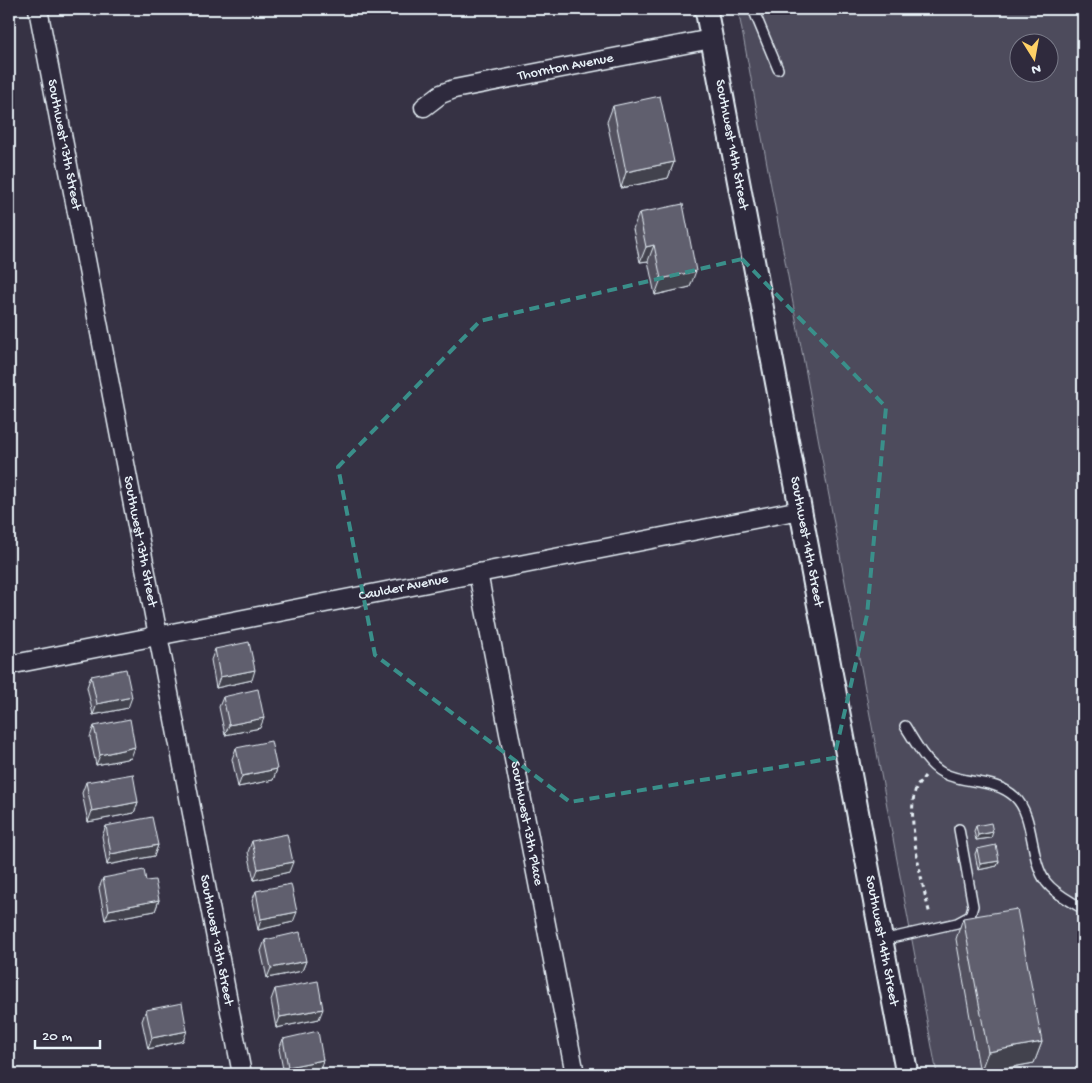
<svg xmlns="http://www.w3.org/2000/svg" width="1092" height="1083" viewBox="0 0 1092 1083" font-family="'Gochi Hand',sans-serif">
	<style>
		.green { fill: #4d4b5c; stroke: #9a9eaa; fill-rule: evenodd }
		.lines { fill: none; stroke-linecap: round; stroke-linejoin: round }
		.service-casing { stroke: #e8f1f8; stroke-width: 12 }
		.minor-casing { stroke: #e8f1f8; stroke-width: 21 }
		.tertiary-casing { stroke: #e8f1f8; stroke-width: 25 }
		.path { stroke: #e8f1f8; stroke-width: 3; stroke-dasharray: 4 4; stroke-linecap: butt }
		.service { stroke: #2f2a3d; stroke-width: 9 }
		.minor { stroke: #2f2a3d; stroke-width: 18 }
		.tertiary { stroke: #2f2a3d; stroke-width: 21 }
		.wall { fill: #53515f; stroke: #e8f1f8 }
		.shaded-wall { fill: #43424d; stroke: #e8f1f8 }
		.building { fill: #605e6e; stroke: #e8f1f8 }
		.marked { fill: none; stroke: #3a8f8a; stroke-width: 4; stroke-dasharray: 10 6; stroke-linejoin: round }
		.labels { text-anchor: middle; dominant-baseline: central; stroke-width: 5; stroke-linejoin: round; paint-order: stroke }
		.street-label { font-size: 14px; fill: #e8f1f8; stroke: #2f2a3d }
	</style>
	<rect width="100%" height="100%" fill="#363244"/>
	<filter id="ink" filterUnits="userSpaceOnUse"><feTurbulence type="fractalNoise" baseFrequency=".02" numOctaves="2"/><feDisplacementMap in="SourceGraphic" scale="10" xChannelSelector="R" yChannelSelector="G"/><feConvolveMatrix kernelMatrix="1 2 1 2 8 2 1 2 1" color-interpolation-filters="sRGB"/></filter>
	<g filter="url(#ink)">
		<path class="green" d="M738 9H1083V1074H937ZM1020 42H1050V72H1020Z"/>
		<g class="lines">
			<g class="service-casing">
				<g id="service">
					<polyline points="753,9 778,69"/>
					<path d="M905 726C915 742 926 764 943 773 966 785 995 778 1015 797 1035 816 1029 859 1046 882 1055 894 1071 901 1083 909"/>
					<polyline points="882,940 957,923 970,916 973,906 959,829"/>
				</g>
			</g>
			<g class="minor-casing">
				<g id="minor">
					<path id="s1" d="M38 9 242 1074"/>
					<path id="s2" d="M424 107 441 94 454 89 711 39"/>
					<path id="s3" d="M478 573 575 1074"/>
					<path id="s4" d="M9 665 800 510"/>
				</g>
			</g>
			<g class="tertiary-casing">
				<g id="tertiary">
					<path id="s5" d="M706 9 907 1074"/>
				</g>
			</g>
			<path class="path" d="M925 776C922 780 918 784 916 789 905 815 923 887 930 915"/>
			<use href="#service" class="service"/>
			<use href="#minor" class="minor"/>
			<use href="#tertiary" class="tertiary"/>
		</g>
		<g class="wall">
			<polygon points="613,106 674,162 668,178 621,188 607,122"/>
			<polygon points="639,213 690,287 655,295 648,261 640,262 633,229"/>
			<polygon points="215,649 252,680 216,688 211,660"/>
			<polygon points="91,676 128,708 93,715 87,687"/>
			<polygon points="223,697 260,728 225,735 219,707"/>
			<polygon points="94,726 131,758 96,765 90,737"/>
			<polygon points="236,748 277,769 273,780 238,787 232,759"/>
			<polygon points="86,782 138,802 134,813 88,822 82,793"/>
			<polygon points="106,826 158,845 154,856 107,865 102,836"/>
			<polygon points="976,826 991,838 976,840 974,831"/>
			<polygon points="252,841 289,872 254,880 248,852"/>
			<polygon points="977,849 999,861 997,866 978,870 975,854"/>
			<polygon points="103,878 146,881 159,900 155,911 105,920 99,888"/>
			<polygon points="256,891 293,922 258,930 252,901"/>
			<polygon points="963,918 1042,1042 1034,1063 980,1073 956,939"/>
			<polygon points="265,940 306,961 302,971 267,978 261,951"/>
			<polygon points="275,989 319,1019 276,1028 271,1000"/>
			<polygon points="146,1010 183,1041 148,1049 142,1021"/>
			<polygon points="283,1039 323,1060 320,1070 300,1074 284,1074 279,1049"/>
		</g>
		<g class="shaded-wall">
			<polygon points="674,162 668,178 621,188 626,172"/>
			<polygon points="654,245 648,261 640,262 646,247"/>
			<polygon points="696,271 690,287 655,295 661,279"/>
			<polygon points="255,670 252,680 216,688 220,677"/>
			<polygon points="132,697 128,708 93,715 97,704"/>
			<polygon points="264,718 260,728 225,735 229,725"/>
			<polygon points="135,747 131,758 96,765 100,755"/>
			<polygon points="277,769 273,780 238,787 242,776"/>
			<polygon points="138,802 134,813 88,822 92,811"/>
			<polygon points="993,832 991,838 976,840 978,835"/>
			<polygon points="158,845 154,856 107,865 111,854"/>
			<polygon points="999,861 997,866 978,870 980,864"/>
			<polygon points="293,862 289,872 254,880 258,869"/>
			<polygon points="159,900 155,911 105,920 109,910"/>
			<polygon points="297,912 293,922 258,930 261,919"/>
			<polygon points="306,961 302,971 267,978 271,968"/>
			<polygon points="323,1009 319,1019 276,1028 280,1017"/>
			<polygon points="187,1031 183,1041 148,1049 152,1038"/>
			<polygon points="1042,1042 1034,1063 980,1073 988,1052"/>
			<polygon points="323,1060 320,1070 300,1074 286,1074 288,1067"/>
		</g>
		<g class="building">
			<polygon points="660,96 674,162 626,172 613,106"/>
			<polygon points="683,204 696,271 661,279 654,245 646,247 639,213"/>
			<polygon points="249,642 255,670 220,677 215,649"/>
			<polygon points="126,669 132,697 97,704 91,676"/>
			<polygon points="258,689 264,718 229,725 223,697"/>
			<polygon points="130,719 135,747 100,755 94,726"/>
			<polygon points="271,741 277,769 242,776 236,748"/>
			<polygon points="133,774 138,802 92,811 86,782"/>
			<polygon points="152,817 158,845 111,854 106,826"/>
			<polygon points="991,823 993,832 978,835 976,826"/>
			<polygon points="287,834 293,862 258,869 252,841"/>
			<polygon points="996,845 999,861 980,864 977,849"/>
			<polygon points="144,870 146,881 155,880 159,900 109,910 103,878"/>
			<polygon points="291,884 297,912 261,919 256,891"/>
			<polygon points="1017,909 1042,1042 988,1052 963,918"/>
			<polygon points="300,932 306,961 271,968 265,940"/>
			<polygon points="318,981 323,1009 280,1017 275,989"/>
			<polygon points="182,1003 187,1031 152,1038 146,1010"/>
			<polygon points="318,1031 323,1060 288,1067 283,1039"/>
		</g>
	</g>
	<path class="marked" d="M742 259 886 407 867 615 834 758 570 802 375 655 338 467 480 321Z"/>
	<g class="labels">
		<g class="street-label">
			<text stroke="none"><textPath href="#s2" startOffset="149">Thornton Avenue</textPath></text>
			<text stroke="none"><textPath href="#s1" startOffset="138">Southwest 13th Street</textPath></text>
			<text stroke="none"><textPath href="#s5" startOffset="138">Southwest 14th Street</textPath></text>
			<text stroke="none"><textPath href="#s1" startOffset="542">Southwest 13th Street</textPath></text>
			<text stroke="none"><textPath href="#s5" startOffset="542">Southwest 14th Street</textPath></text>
			<text stroke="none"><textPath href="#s4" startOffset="402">Caulder Avenue</textPath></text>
			<text stroke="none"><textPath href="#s3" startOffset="255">Southwest 13th Place</textPath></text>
			<text stroke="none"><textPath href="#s1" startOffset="948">Southwest 13th Street</textPath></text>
			<text stroke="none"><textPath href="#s5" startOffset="948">Southwest 14th Street</textPath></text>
		</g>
	</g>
	<rect width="1092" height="1083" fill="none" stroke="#2f2a3d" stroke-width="30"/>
	<rect x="15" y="15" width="1062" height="1053" fill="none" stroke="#e8f1f8" stroke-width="2" filter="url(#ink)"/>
	<g transform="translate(1034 58) rotate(169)"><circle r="24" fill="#2f2a3d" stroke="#797a88"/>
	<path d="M0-4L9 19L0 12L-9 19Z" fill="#ffd166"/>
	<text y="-8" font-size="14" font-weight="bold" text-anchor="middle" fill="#e8f1f8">N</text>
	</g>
	<path d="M35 1040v8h65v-8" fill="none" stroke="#e8f1f8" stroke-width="2.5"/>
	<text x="42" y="1040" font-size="15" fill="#e8f1f8" stroke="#2f2a3d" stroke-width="4" paint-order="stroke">20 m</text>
</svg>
